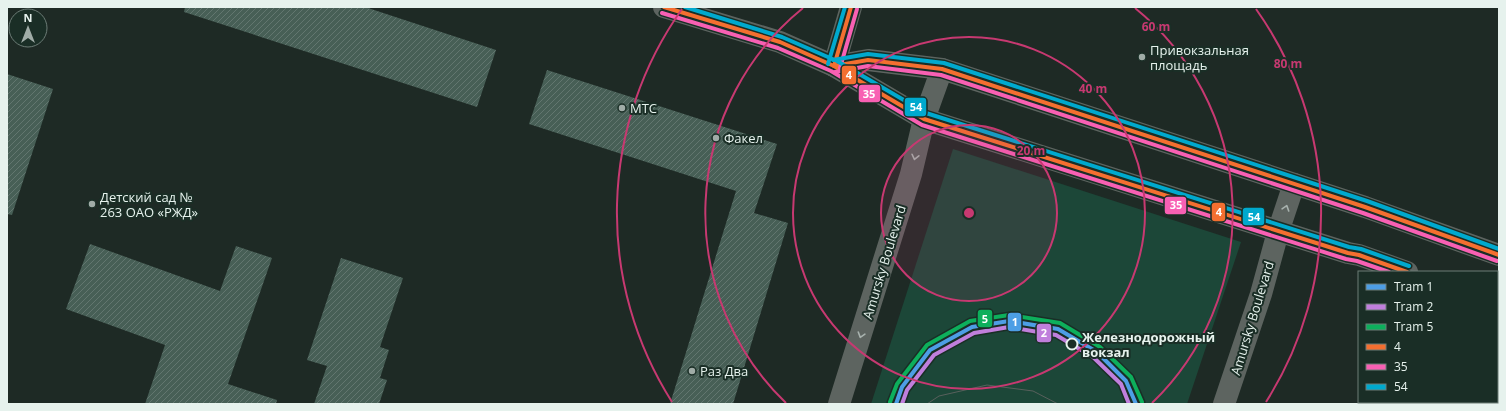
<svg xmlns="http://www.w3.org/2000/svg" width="1506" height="411" viewBox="0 0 1506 411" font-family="'Open Sans',sans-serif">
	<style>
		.green { fill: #1c4738 }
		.building { fill: url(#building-hatch) }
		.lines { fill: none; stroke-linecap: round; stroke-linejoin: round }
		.secondary { stroke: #5d6460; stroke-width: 22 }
		.tram { stroke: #58605c; stroke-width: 1 }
		.bus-1-casing { stroke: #1a2e26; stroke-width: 7 }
		.bus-2-casing { stroke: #1a2e26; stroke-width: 7 }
		.bus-3-casing { stroke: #1a2e26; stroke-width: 7 }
		.bus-1 { stroke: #f46f30; stroke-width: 4 }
		.bus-2 { stroke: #f860b3; stroke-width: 4 }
		.bus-3 { stroke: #00a9ce; stroke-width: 4 }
		.tram-1-casing { stroke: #1a2e26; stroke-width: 7 }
		.tram-2-casing { stroke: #1a2e26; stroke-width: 7 }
		.tram-3-casing { stroke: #1a2e26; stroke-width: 7 }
		.tram-1 { stroke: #4d9ee5; stroke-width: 4 }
		.tram-2 { stroke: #c07fdc; stroke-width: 4 }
		.tram-3 { stroke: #0daf5c; stroke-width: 4 }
		.oneway { stroke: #a8b2ae }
		.ring { fill: none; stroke: #c73971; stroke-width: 2 }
		.poi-dot { fill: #a0aca7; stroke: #1a2e26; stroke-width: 1.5 }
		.stop-dot { fill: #1a2e26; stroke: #e6f2ed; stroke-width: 2 }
		.labels { text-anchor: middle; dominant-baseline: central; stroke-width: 4; stroke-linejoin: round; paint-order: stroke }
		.poi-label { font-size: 13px; fill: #e6f2ed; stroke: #1a2e26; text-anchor: start }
		.street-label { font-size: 13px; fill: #e6f2ed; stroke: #1a2e26 }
		.stop-label { font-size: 13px; font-weight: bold; fill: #e6f2ed; stroke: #1a2e26; text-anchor: start }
		.centre { fill: #c73971; stroke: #1a2e26; stroke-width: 2 }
		.ring-label { font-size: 12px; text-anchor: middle; font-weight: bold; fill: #c73971; stroke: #1a2e26; stroke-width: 4; stroke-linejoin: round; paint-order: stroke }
		.line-badge { stroke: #1a2e26; stroke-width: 1.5 }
		.badge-label { font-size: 11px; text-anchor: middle; font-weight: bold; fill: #fff }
	</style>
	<defs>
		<pattern id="building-hatch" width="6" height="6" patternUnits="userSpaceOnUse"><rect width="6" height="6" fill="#475f56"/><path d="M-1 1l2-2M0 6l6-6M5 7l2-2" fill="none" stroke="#62766f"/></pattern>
	</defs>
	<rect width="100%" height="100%" fill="#1e2a25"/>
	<polygon class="green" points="953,149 1241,242 1187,404 871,404"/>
	<g class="building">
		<polygon points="185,7 365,7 496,50 477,107 184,12"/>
		<polygon points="547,70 777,144 754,213 788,223 733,404 670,404 736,191 529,124"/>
		<polygon points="7,74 53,89 12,215 7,214"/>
		<polygon points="90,244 220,291 236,246 272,258 228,384 277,400 276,404 145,404 165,345 66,309"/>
		<polygon points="341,258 403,278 380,347 389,350 380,378 387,380 379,404 314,404 327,366 307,360"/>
	</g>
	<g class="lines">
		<g class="secondary">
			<polyline points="664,7 780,42 834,66 924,119 1348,253 1359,255 1407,272"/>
			<polyline points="834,66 868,60 942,69 1365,207 1499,255"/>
			<polyline points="834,66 851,7"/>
			<polyline points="1497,303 1499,304"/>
			<polyline points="839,404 911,174 924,119 942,69"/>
			<polyline points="1224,404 1261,294 1278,232 1294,184"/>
		</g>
		<polyline class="tram" points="927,404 939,396 987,385 1033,391 1058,404"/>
		<g class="bus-1-casing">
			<g id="bus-1">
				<polyline points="664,7 780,42 834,66 924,119 1348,253 1359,255 1407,272"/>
				<polyline points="834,66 868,60 942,69 1365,207 1499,255"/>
				<polyline points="834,66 851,7"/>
			</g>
		</g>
		<g class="bus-2-casing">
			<g id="bus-2">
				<polyline points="662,13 778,48 831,71 922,125 1346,259 1357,261 1389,272"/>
				<polyline points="840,68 857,9"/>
				<polyline points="835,72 868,66 941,75 1363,213 1497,261"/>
			</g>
		</g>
		<g class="bus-3-casing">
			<g id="bus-3">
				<polyline points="685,7 782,37 837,61 926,113 1349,247 1361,249 1409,266"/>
				<polyline points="833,60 868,54 944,63 1367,201 1499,249"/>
				<polyline points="828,64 845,7"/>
			</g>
		</g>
		<use href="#bus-1" class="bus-1"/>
		<use href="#bus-2" class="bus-2"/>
		<use href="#bus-3" class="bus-3"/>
		<g class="tram-1-casing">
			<polyline id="tram-1" points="896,404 902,387 930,350 972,327 1009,321 1058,329 1097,352 1126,381 1136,404"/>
		</g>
		<g class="tram-2-casing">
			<polyline id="tram-2" points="902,404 907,390 934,355 974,333 1009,327 1056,335 1093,357 1121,384 1129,404"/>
		</g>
		<g class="tram-3-casing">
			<polyline id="tram-3" points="890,402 897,384 927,345 970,321 1009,315 1060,323 1100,347 1131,377 1142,402"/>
		</g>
		<use href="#tram-1" class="tram-1"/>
		<use href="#tram-2" class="tram-2"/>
		<use href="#tram-3" class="tram-3"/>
	</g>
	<defs><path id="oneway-chevron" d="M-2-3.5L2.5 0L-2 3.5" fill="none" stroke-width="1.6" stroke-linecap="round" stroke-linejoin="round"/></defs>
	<g class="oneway">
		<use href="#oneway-chevron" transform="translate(915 157) rotate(103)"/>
		<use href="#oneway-chevron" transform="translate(1286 208) rotate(-72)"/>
		<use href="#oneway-chevron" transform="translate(861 335) rotate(107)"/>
	</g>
	<circle cx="969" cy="213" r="88" fill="#c73971" fill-opacity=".12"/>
	<g class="ring">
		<circle cx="969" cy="213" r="88"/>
		<circle cx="969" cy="213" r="176"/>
		<path d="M786 403A264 264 0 0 1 803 8M1135 8A264 264 0 0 1 1152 403"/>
		<path d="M672 402A352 352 0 0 1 682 9M1256 9A352 352 0 0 1 1266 402"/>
	</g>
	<g class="poi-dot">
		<circle cx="1142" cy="57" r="4"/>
		<circle cx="622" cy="108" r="4"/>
		<circle cx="716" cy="138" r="4"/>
		<circle cx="92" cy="204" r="4"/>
		<circle cx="692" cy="371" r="4"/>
	</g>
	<circle class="stop-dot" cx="1072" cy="344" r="5.5"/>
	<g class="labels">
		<g class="poi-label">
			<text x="1150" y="50">Привокзальная<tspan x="1150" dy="15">площадь</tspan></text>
			<text x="630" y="108">МТС</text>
			<text x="724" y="138">Факел</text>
			<text x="100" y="197">Детский сад №<tspan x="100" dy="15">263 ОАО «РЖД»</tspan></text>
			<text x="700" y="371">Раз Два</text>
		</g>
		<g class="street-label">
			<text transform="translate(884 262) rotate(-73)">Amursky Boulevard</text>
			<text transform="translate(1252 318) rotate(-73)">Amursky Boulevard</text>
		</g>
		<g class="stop-label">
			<text x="1082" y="337">Железнодорожный<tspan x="1082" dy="15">вокзал</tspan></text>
		</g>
	</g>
	<circle cx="969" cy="213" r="6" class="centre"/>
	<g class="ring-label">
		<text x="1156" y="31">60 m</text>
		<text x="1288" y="68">80 m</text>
		<text x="1093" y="93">40 m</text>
		<text x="1031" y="155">20 m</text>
	</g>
	<g class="line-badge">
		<rect x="841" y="65" width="16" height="20" rx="4" fill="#f46f30"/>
		<rect x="858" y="84" width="23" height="19" rx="4" fill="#f860b3"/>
		<rect x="904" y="97" width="23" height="20" rx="4" fill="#00a9ce"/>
		<rect x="1164" y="196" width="23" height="19" rx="4" fill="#f860b3"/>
		<rect x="1211" y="202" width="15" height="20" rx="4" fill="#f46f30"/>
		<rect x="1242" y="207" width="23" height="19" rx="4" fill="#00a9ce"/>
		<rect x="977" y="309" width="16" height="19" rx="4" fill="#0daf5c"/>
		<rect x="1007" y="312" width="15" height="20" rx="4" fill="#4d9ee5"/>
		<rect x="1036" y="323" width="16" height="20" rx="4" fill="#c07fdc"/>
	</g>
	<g class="badge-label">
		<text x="849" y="79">4</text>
		<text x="869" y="98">35</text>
		<text x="916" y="111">54</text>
		<text x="1176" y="209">35</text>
		<text x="1219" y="216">4</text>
		<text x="1254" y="221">54</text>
		<text x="985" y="323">5</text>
		<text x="1015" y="326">1</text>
		<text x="1044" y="337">2</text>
	</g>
	<rect width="1506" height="411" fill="none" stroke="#e6f2ed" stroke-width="16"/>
	<rect x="1358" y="271" width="140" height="132" fill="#1a2e26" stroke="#6c7c76"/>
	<rect x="1366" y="284" width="20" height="6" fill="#4d9ee5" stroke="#6c7c76"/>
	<text x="1394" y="291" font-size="12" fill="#e6f2ed">Tram 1</text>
	<rect x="1366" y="304" width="20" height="6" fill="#c07fdc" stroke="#6c7c76"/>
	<text x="1394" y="311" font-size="12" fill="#e6f2ed">Tram 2</text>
	<rect x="1366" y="324" width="20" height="6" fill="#0daf5c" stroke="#6c7c76"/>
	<text x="1394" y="331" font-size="12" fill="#e6f2ed">Tram 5</text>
	<rect x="1366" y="344" width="20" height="6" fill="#f46f30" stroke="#6c7c76"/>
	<text x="1394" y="351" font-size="12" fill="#e6f2ed">4</text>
	<rect x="1366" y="364" width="20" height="6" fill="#f860b3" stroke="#6c7c76"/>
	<text x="1394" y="371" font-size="12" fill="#e6f2ed">35</text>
	<rect x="1366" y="384" width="20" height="6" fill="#00a9ce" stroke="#6c7c76"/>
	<text x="1394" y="391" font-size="12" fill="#e6f2ed">54</text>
	<g transform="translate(28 28)"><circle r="19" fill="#1a2e26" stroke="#6c7c76"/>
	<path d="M0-3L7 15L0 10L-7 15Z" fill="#a0aca7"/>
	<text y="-6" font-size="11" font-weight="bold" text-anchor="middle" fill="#e6f2ed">N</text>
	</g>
</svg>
